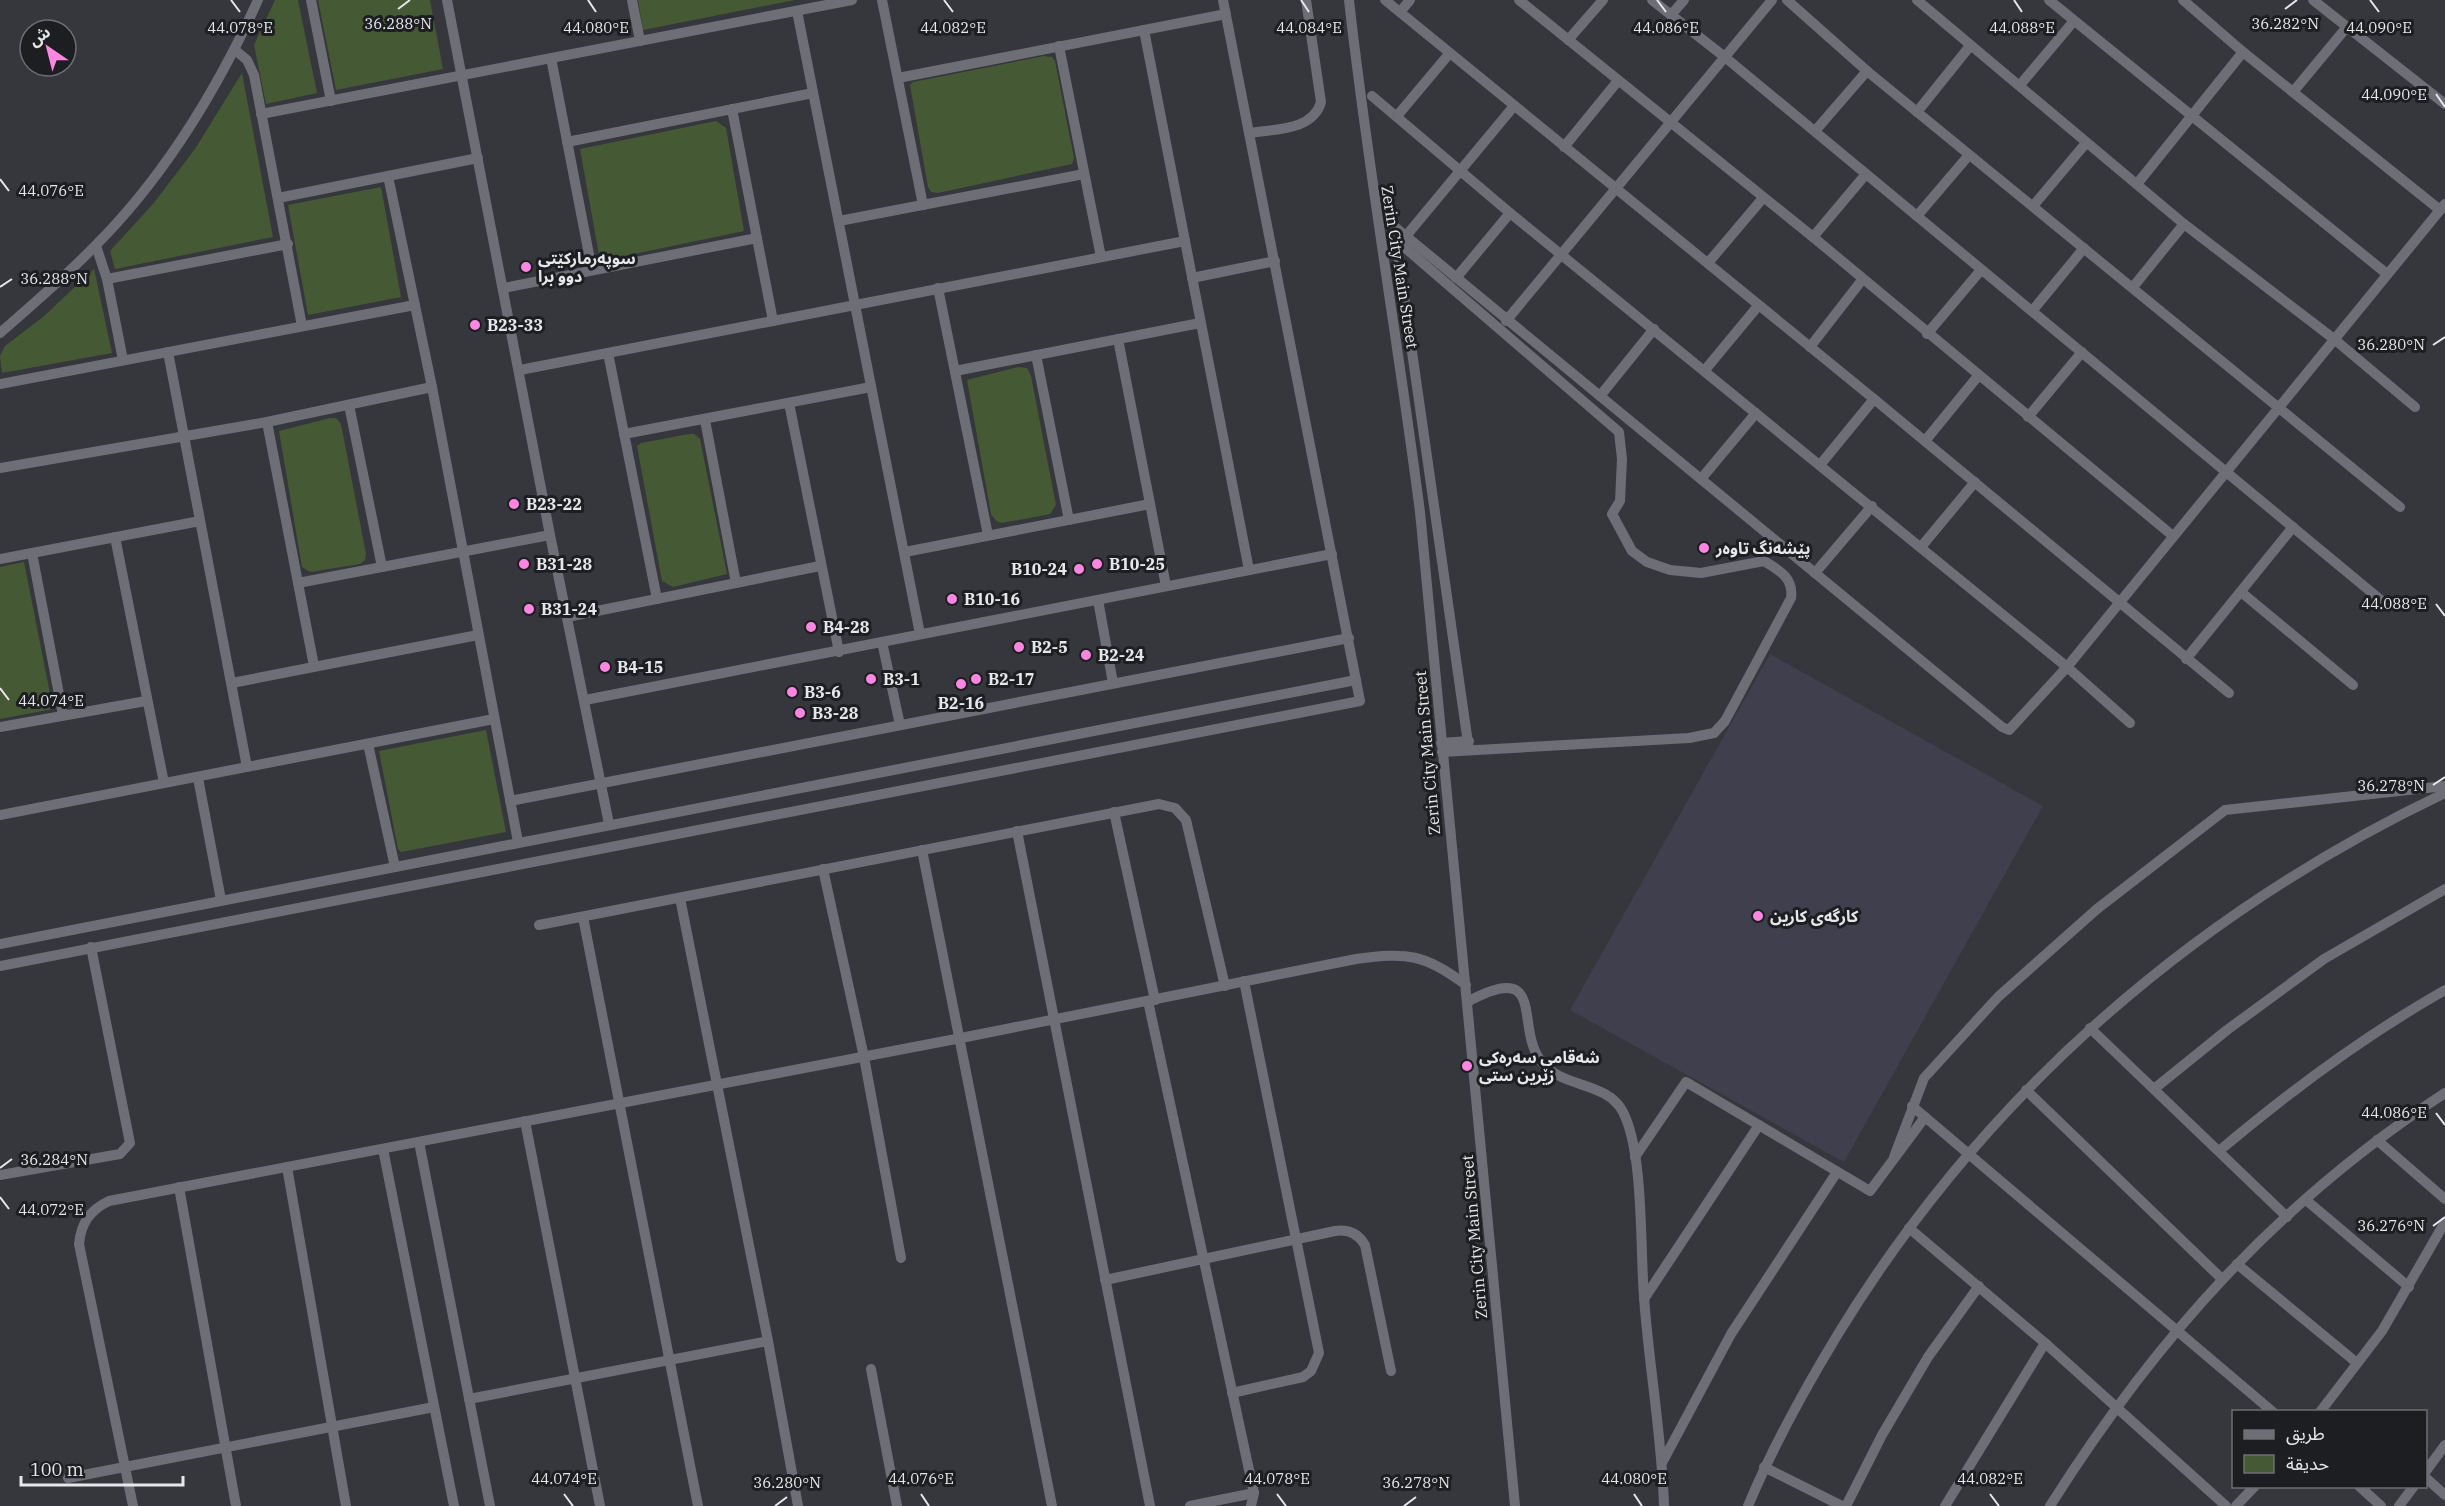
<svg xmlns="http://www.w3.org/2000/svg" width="2445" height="1506" viewBox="0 0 2445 1506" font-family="'IBM Plex Serif','Noto Sans Arabic',serif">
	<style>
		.built { fill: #3f3f4d }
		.green { fill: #455a34 }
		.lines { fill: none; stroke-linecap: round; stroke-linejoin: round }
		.minor { stroke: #6e6e76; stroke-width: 10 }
		.ticks { fill: none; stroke: #e7e7eb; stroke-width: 2 }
		.poi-dot { fill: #fd86e1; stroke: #1d1e21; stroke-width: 2 }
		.labels { text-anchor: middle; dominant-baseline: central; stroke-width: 6; stroke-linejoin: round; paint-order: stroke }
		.poi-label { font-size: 16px; font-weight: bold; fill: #e7e7eb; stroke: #1d1e21; text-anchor: start }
		.street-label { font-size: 16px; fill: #e7e7eb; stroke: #1d1e21 }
		.ticks-label { font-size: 15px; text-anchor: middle; fill: #e7e7eb; stroke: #1d1e21; stroke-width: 6; stroke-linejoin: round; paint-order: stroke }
	</style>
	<rect width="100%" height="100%" fill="#36363d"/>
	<polygon class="built" points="1770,654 2043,806 1844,1162 1570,1010"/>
	<g class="green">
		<polygon points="275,0 298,0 317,93 266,104 254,45"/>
		<polygon points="318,0 430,0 443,69 336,90"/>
		<polygon points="638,0 795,0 643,30"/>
		<polygon points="1044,56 1052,57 1055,61 1074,158 1072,164 938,193 931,192 928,187 910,85 913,82"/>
		<polygon points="242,73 273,237 115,269 110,251 153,204 195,149"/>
		<polygon points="716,121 726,128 744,231 610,259 599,255 580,149"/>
		<polygon points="381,187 401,297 308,315 288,205"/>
		<polygon points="94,269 112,353 2,373 0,356 5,346 43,317"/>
		<polygon points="1018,367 1027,368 1031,376 1056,505 1050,514 1002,523 996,521 991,514 967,380"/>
		<polygon points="330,418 336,418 341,424 366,554 365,560 360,564 310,572 302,567 279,431"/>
		<polygon points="689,434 694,434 700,439 727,574 673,587 662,581 637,446 641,443"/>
		<polygon points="24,562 53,709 0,719 0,567"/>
		<polygon points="486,730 506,832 401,852 398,849 379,751"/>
	</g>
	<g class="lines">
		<g class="minor">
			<polyline points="311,0 331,101"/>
			<polyline points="447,0 550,535 609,824"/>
			<polyline points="632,0 640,41"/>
			<polyline points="882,0 923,205"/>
			<path d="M1349 0C1368 171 1398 341 1420 512L1515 1506"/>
			<polyline points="1385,0 1874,399 2229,693"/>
			<polyline points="1519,0 1813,237 2173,536"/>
			<polyline points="1652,0 1726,58 2382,601"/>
			<polyline points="1787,0 1867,71 2400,507"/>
			<polyline points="1917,0 2184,224 2334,339 2415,407"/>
			<polyline points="2049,0 2387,274"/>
			<polyline points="2183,0 2243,52 2440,210"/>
			<polyline points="2313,0 2445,104"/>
			<polyline points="797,11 920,634"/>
			<polyline points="1400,12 1410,0"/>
			<polyline points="1671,15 1684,0"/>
			<polyline points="1144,30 1249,570"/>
			<polyline points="1568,40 1603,0"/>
			<polyline points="1059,46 1101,257"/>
			<polyline points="235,50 247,60 254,75 302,326"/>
			<polyline points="551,58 592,270"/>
			<polyline points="898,78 1226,14"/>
			<polyline points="2020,85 2073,22"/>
			<polyline points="2293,92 2346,28"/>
			<polyline points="1372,96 1510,213 2067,667 2130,723"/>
			<polyline points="732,109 773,321"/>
			<polyline points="1917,112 1970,46"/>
			<polyline points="261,114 852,0"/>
			<polyline points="1397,116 1449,54"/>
			<polyline points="1815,131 1867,71"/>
			<path d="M1249 133C1274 129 1313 131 1321 102L1306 0"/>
			<polyline points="567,142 813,93"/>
			<polyline points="1564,147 1617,82"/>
			<polyline points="388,176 432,387 518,842"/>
			<polyline points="2137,184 2243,52"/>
			<polyline points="278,198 478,158"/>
			<polyline points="2033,206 2086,143"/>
			<polyline points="1917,216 1969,155"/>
			<polyline points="839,221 1084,174"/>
			<polyline points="1390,223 2002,727 2009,730 2067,667 2445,204"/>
			<polyline points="1406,236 1514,106"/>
			<polyline points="1813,237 1866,174"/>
			<polyline points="96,246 107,279 123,360"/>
			<polyline points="1708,263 1763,198"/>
			<polyline points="1192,278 1275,261"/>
			<polyline points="1456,278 1510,213"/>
			<polyline points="107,279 288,244"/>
			<polyline points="2133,287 2184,224"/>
			<polyline points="504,288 757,238"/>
			<polyline points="938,288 988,535"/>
			<polyline points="2033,310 2084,248"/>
			<polyline points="1506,321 1772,0"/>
			<path d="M0 333C32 305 65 277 95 246 165 176 217 90 258 0"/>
			<polyline points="1927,334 1981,270"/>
			<polyline points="1118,339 1166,586"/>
			<polyline points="1810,347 1862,280"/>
			<polyline points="168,352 247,767"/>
			<polyline points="608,353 657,599"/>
			<polyline points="1036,355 1069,520"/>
			<polyline points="520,370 1185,241"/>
			<polyline points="1705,370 1758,306"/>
			<polyline points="955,371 1200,323"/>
			<polyline points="0,384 415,305"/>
			<polyline points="1600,396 1654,329"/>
			<polyline points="789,403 839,652"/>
			<polyline points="349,405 382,567"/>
			<polyline points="2028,417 2082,352"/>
			<polyline points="705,420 736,583"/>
			<polyline points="267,422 314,666"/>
			<polyline points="624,434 871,387"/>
			<polyline points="1925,441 1978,376"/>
			<polyline points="1820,465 1874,399"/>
			<polyline points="0,468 267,422 432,387"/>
			<polyline points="1701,479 1756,413"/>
			<polyline points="115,537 164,783"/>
			<polyline points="1921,547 1975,482"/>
			<polyline points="905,552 1150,504"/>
			<polyline points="32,553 63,715"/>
			<polyline points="0,559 200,521"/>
			<polyline points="1815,573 1872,506"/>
			<polyline points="298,583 550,535"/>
			<polyline points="2241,592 2353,685"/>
			<polyline points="1098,600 1113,683"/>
			<polyline points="567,617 820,566"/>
			<polyline points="882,642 900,725"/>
			<polyline points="2186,659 2293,527"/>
			<polyline points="232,683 478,635"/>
			<polyline points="585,700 1332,554"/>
			<polyline points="0,727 146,701"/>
			<polyline points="1441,743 1469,741"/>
			<polyline points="368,744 395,867"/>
			<path d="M1442 752 1689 738 1714 733 1725 721 1791 598C1794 578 1779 570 1764 561L1701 573 1670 570 1647 562 1632 551 1612 514 1620 501 1622 459 1619 432 1396 240 1469 750"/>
			<polyline points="198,778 221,900"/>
			<polyline points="510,801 1349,638"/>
			<polyline points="1114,812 1155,1000"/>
			<polyline points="0,815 494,719"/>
			<polyline points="1017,831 1150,1506"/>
			<polyline points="922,850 1052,1506"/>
			<polyline points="823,869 864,1057 901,1258"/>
			<polyline points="680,898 768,1341 798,1506"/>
			<polyline points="583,917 698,1506"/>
			<polyline points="539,925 1159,804 1175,808 1186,820 1225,986"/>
			<polyline points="0,944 1356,680"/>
			<polyline points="0,966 1360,701 1223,0"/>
			<polyline points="1148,1001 1254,1493 1251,1506"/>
			<path d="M1467 1002C1547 959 1515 1025 1540 1060 1560 1089 1606 1080 1623 1112 1644 1153 1640 1248 1644 1297 1649 1367 1662 1436 1664 1506"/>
			<polyline points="2090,1028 2287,1217"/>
			<polyline points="2154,1089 2227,1030 2324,959 2445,889"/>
			<polyline points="2026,1090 2222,1279"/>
			<polyline points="1912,1106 2273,1412"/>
			<polyline points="525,1121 600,1506"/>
			<polyline points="2377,1140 2445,1199"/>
			<polyline points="419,1142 490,1506"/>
			<polyline points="383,1149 454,1506"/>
			<path d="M2219 1151C2290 1091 2364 1036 2445 990"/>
			<polyline points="1635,1157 1686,1082 1870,1191 1925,1117"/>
			<polyline points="1894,1157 1924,1078 1998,997 2097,909 2225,810 2445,786"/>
			<polyline points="287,1167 346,1506"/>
			<polyline points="0,1175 120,1154 130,1143 91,947"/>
			<polyline points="179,1187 236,1506"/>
			<polyline points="2306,1200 2409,1287"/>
			<polyline points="1909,1228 2045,1343 2226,1506"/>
			<polyline points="2237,1264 2357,1363"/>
			<path d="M1105 1280 1335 1231C1348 1229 1358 1233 1365 1245L1391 1371"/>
			<polyline points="1644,1299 1759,1125"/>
			<polyline points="871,1369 897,1506"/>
			<polyline points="1232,1393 1303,1377 1311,1371 1319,1353 1244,981"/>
			<polyline points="469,1399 768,1341"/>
			<polyline points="2320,1412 2382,1331 2445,1222"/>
			<polyline points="1663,1461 1731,1334 1837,1172"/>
			<polyline points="1764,1467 1842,1506"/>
			<polyline points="2426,1471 2445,1445"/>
			<polyline points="68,1478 434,1407"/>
			<polyline points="2426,1478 2445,1495"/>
			<polyline points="2359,1486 2381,1506"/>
			<path d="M133 1506 79 1244C81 1223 90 1210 109 1201L961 1038 1356 959C1407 952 1425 954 1466 985"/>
			<polyline points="1190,1506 1254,1493"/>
			<path d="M1748 1506C1773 1446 1804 1390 1838 1334 1984 1095 2193 913 2445 793"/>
			<polyline points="1846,1506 1882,1435 1928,1357 1979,1286"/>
			<polyline points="1945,1506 2045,1343"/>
			<path d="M2050 1506C2156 1338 2278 1202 2445 1093"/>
			<polyline points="2236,1506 2255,1486"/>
			<polyline points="2399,1506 2414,1486"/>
		</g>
	</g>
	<path class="ticks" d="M231 0 240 12M588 0 596 12M944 0 953 12M1301 0 1309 12M1657 0 1666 12M2014 0 2022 12M2370 0 2379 12M398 9 410 0M2285 9 2297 0M2436 94 2445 107M0 179 9 191M0 287 12 279M2433 345 2445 337M2436 604 2445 616M0 688 9 700M2433 785 2445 777M2436 1113 2445 1125M0 1168 12 1159M0 1197 9 1209M2433 1226 2445 1217M564 1494 573 1506M921 1494 929 1506M1277 1494 1286 1506M1634 1494 1642 1506M1990 1494 1999 1506M775 1506 787 1497M1404 1506 1416 1497"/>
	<g class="poi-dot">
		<circle cx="526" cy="267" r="6"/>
		<circle cx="475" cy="325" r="6"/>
		<circle cx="514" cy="504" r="6"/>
		<circle cx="1704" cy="548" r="6"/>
		<circle cx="524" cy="564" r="6"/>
		<circle cx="1097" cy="564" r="6"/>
		<circle cx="1079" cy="569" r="6"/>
		<circle cx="952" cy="599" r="6"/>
		<circle cx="529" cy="609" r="6"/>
		<circle cx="811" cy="627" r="6"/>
		<circle cx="1019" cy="647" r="6"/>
		<circle cx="1086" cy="655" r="6"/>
		<circle cx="605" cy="667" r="6"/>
		<circle cx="871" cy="679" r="6"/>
		<circle cx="976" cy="679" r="6"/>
		<circle cx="961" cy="684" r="6"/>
		<circle cx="792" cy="692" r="6"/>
		<circle cx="800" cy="713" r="6"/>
		<circle cx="1758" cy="916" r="6"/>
		<circle cx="1467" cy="1066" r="6"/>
	</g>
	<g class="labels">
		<g class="poi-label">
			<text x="538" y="258">سوپەرمارکێتی<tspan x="538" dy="18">دوو برا</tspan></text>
			<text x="487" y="325">B23-33</text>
			<text x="526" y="504">B23-22</text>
			<text x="1716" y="548">پێشەنگ تاوەر</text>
			<text x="536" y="564">B31-28</text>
			<text x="1109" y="564">B10-25</text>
			<text x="1067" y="569" text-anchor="end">B10-24</text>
			<text x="964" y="599">B10-16</text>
			<text x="541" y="609">B31-24</text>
			<text x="823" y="627">B4-28</text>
			<text x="1031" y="647">B2-5</text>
			<text x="1098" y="655">B2-24</text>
			<text x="617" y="667">B4-15</text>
			<text x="883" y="679">B3-1</text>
			<text x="988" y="679">B2-17</text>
			<text x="804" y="692">B3-6</text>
			<text x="961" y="703" text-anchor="middle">B2-16</text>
			<text x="812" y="713">B3-28</text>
			<text x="1770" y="916">کارگەی کارین</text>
			<text x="1479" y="1057">شەقامی سەرەکی<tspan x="1479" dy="18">زێرین ستی</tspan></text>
		</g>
		<g class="street-label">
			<text transform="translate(1400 267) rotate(81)">Zerin City Main Street</text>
			<text transform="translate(1427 753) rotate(-95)">Zerin City Main Street</text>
			<text transform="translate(1474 1237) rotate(-95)">Zerin City Main Street</text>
		</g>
	</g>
	<g class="ticks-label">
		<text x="2285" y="29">36.282°N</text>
		<text x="398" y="29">36.288°N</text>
		<text x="240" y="33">44.078°E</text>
		<text x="596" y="33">44.080°E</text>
		<text x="953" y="33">44.082°E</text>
		<text x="1309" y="33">44.084°E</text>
		<text x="2022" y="33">44.088°E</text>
		<text x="1666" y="33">44.086°E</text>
		<text x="2379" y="33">44.090°E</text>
		<text x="2394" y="100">44.090°E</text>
		<text x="51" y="196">44.076°E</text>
		<text x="54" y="284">36.288°N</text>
		<text x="2391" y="350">36.280°N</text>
		<text x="2394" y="609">44.088°E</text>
		<text x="51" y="706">44.074°E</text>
		<text x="2391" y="791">36.278°N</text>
		<text x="2394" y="1118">44.086°E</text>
		<text x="54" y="1165">36.284°N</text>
		<text x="51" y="1215">44.072°E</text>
		<text x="2391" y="1231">36.276°N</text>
		<text x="564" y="1484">44.074°E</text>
		<text x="921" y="1484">44.076°E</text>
		<text x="1277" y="1484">44.078°E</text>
		<text x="1634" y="1484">44.080°E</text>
		<text x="1990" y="1484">44.082°E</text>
		<text x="787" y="1488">36.280°N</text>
		<text x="1416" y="1488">36.278°N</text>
	</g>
	<rect x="2232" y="1410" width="195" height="78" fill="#1d1e21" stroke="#6e6e72" stroke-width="1.5"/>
	<rect x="2244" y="1430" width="30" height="9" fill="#6e6e76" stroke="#6e6e72" stroke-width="1.5"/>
	<text x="2286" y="1440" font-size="18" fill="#e7e7eb">طريق</text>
	<rect x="2244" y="1455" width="30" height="18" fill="#455a34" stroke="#6e6e72" stroke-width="1.5"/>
	<text x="2286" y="1470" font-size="18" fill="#e7e7eb">حديقة</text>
	<g transform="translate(48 48) rotate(325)"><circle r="28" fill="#1d1e21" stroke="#6e6e72" stroke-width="1.5"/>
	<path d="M0-4.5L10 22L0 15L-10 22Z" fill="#fd86e1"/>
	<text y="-9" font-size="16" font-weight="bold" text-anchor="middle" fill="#e7e7eb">ش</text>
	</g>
	<path d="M21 1476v9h162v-9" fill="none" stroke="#e7e7eb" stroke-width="3"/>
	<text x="30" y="1476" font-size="18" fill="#e7e7eb" stroke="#1d1e21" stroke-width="4.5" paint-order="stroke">100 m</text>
</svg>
